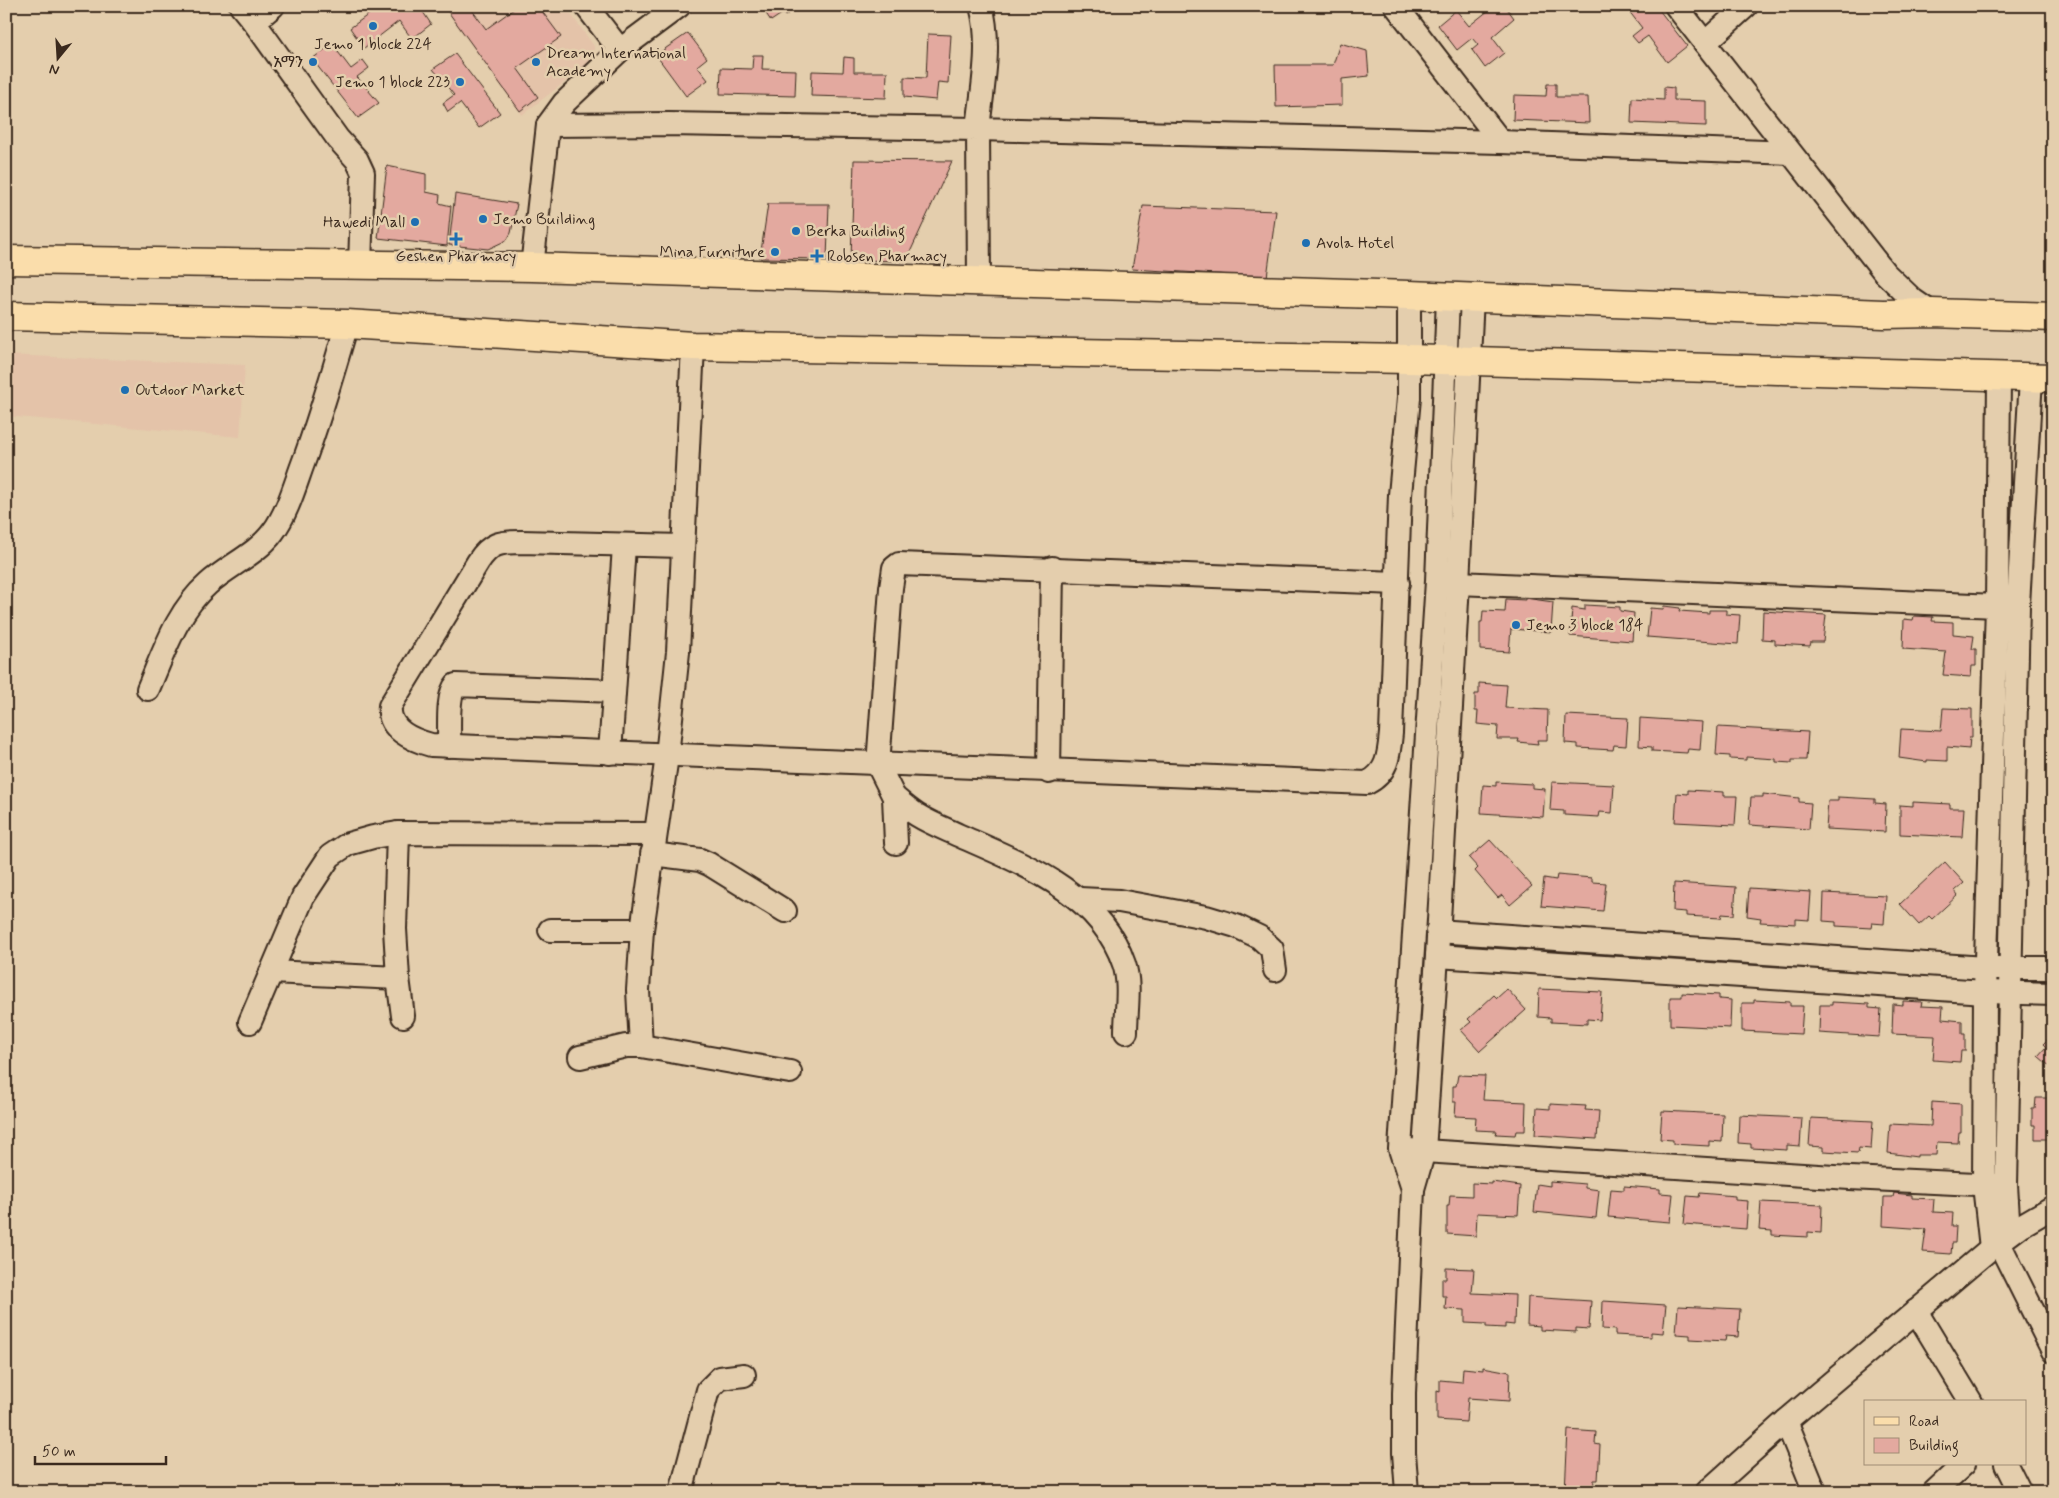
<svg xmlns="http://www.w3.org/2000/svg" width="2059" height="1498" viewBox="0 0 2059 1498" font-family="Mynerve,'Noto Sans Ethiopic',sans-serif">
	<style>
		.built { fill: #e4c3a9 }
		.building { fill: #e3a99f; stroke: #3b2a1e }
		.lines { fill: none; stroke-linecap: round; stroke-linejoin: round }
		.minor-casing { stroke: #3b2a1e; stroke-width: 26 }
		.major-casing { stroke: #3b2a1e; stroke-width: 31 }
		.minor { stroke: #e4cead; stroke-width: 22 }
		.major { stroke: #faddab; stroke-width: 28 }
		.poi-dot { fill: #1f6fb2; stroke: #e4cead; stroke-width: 2 }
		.labels { text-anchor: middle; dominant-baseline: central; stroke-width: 5; stroke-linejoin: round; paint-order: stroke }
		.poi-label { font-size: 16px; fill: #3b2a1e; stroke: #e4cead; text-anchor: start }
	</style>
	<rect width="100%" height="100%" fill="#e4cead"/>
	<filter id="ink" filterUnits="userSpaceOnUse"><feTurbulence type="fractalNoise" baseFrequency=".02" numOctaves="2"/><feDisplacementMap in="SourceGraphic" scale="10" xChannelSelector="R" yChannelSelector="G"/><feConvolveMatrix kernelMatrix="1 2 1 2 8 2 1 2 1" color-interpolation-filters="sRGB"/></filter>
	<g filter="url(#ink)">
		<g class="built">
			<polygon points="443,6 565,6 594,46 594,53 587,65 522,115"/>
			<polygon points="6,355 245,365 240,437 6,416"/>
		</g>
		<g class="building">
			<polygon points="380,6 396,8 419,6 431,24 412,39 399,21 364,48 350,28"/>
			<polygon points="444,6 469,6 486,29 518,6 538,6 561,37 517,68 538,97 520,111"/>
			<polygon points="761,6 798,6 785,16 783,13 771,21"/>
			<polygon points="1494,6 1505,6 1514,18 1492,37 1504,53 1485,68 1472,50 1478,45 1472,38 1457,50 1438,25 1456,10 1469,26"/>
			<polygon points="1625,6 1656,6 1687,46 1667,62 1648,36 1638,43 1632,36 1642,28"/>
			<polygon points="688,33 707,58 697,66 708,80 686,96 656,55"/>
			<polygon points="928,34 951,35 948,83 938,82 936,100 904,97 904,77 926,78"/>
			<polygon points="1340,43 1367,51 1369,76 1342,79 1342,105 1276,107 1275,65 1333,65"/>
			<polygon points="332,44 351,69 363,60 369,68 357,77 379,103 358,118 312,59"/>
			<polygon points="455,54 500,113 479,128 460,103 448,112 443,103 454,95 433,69"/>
			<polygon points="753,55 763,55 762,69 796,70 795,96 720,94 721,68 752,69"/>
			<polygon points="844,57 854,58 854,72 887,72 886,98 811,96 812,71 843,72"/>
			<polygon points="1547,84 1556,84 1556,97 1588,97 1589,123 1513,120 1514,95 1546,96"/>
			<polygon points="1664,87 1674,88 1674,100 1706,101 1706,126 1631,123 1632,98 1664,100"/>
			<polygon points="854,160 952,161 906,261 851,260"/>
			<polygon points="387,166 426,174 426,192 440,195 439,203 451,206 447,246 378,238"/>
			<polygon points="455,194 517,204 511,233 507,240 488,249 449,245"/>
			<polygon points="768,204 829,204 827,259 760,258"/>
			<polygon points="1143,206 1276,211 1267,277 1132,269"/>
			<polygon points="1525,598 1553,602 1551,632 1511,629 1509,652 1480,650 1480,622 1482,622 1483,611 1505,612 1506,599 1525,600"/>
			<polygon points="1585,605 1620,607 1620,611 1634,613 1632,641 1570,636 1572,608 1585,610"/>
			<polygon points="1664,606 1680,608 1679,611 1709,613 1709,610 1726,610 1726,614 1740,615 1738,644 1647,637 1650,608 1663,609"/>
			<polygon points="1763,611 1826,615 1823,642 1811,642 1810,646 1775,644 1775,640 1762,639"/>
			<polygon points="1914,616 1933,617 1932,621 1953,622 1953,634 1974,636 1972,649 1976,649 1976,666 1972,666 1971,677 1943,675 1946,652 1903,649 1904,619 1913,620"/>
			<polygon points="1479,683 1507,685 1505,708 1548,710 1547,740 1537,740 1538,744 1518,742 1519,739 1497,739 1498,726 1477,724 1478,711 1475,711 1475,694 1479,694"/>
			<polygon points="1943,708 1972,709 1972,737 1970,737 1969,749 1947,747 1947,761 1927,760 1927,762 1899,758 1901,729 1941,731"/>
			<polygon points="1566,715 1628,718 1626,746 1614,745 1613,750 1578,748 1578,744 1565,743"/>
			<polygon points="1640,718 1702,722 1700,750 1688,749 1687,753 1652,751 1652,747 1639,746"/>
			<polygon points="1718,727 1808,732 1806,760 1792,760 1792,763 1776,762 1776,759 1746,757 1746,760 1730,759 1730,756 1716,755"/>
			<polygon points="1496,782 1532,784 1532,788 1545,789 1543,817 1481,813 1483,785 1496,786"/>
			<polygon points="1552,782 1614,785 1612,813 1600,812 1599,817 1564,815 1564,811 1550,810"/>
			<polygon points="1688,790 1724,792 1724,796 1737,796 1735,825 1675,822 1677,793 1688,794"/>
			<polygon points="1763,794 1799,798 1799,802 1811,803 1809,829 1749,825 1751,797 1763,797"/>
			<polygon points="1838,797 1875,799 1875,803 1886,804 1885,832 1826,829 1828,801 1838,801"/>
			<polygon points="1913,802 1950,804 1950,808 1964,808 1962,837 1900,834 1900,805 1913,806"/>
			<polygon points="1490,840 1532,886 1510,905 1502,895 1498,898 1475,871 1478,868 1469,858"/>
			<polygon points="1945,862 1964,883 1955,891 1958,895 1932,919 1929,916 1919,925 1900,904"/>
			<polygon points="1557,875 1592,878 1592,882 1606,883 1603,911 1541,906 1544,878 1556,880"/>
			<polygon points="1674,883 1736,887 1734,915 1722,914 1721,918 1686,916 1686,912 1673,911"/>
			<polygon points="1749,888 1811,892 1809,920 1796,919 1796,924 1760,922 1761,918 1747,916"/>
			<polygon points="1824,893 1886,896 1884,924 1872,923 1871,928 1836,926 1836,922 1823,921"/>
			<polygon points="1507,989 1526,1010 1480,1051 1461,1030 1471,1022 1468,1019 1494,995 1497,998"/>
			<polygon points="1539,989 1602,992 1600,1020 1587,1019 1587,1024 1551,1022 1551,1018 1538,1017"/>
			<polygon points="1682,993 1719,995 1719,999 1731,1000 1730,1028 1670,1025 1670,997 1682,997"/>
			<polygon points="1754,1000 1790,1002 1790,1006 1803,1006 1801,1034 1742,1031 1742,1003 1754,1003"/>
			<polygon points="1903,1001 1922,1002 1921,1006 1943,1007 1942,1019 1962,1021 1962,1034 1965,1034 1965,1051 1961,1051 1960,1062 1933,1060 1935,1036 1892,1034 1893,1004 1903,1005"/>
			<polygon points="1832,1002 1869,1004 1869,1008 1881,1009 1879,1037 1819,1033 1820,1005 1832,1005"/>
			<polygon points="2053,1034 2053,1069 2038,1056 2046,1047 2043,1044"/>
			<polygon points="1458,1075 1485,1076 1483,1100 1526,1102 1525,1131 1516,1131 1515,1135 1496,1134 1497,1131 1475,1130 1476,1117 1455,1116 1456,1102 1453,1102 1453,1086 1456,1086"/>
			<polygon points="2036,1098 2053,1098 2053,1139 2035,1139 2035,1125 2032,1125 2032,1109 2035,1109"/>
			<polygon points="1932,1102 1961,1104 1961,1132 1959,1132 1958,1143 1937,1142 1936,1155 1917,1155 1917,1157 1888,1153 1890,1124 1931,1126"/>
			<polygon points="1550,1104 1586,1106 1585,1110 1599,1111 1597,1139 1535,1135 1537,1108 1550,1109"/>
			<polygon points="1662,1111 1723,1114 1722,1142 1709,1141 1709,1146 1673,1144 1673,1140 1660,1139"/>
			<polygon points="1739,1115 1802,1118 1800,1146 1787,1145 1787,1150 1751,1148 1751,1144 1738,1143"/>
			<polygon points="1811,1118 1873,1121 1871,1149 1859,1148 1858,1153 1823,1151 1823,1147 1809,1146"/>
			<polygon points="1550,1181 1585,1184 1585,1188 1599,1190 1596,1218 1534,1212 1537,1184 1550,1186"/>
			<polygon points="1492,1182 1520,1186 1518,1215 1477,1213 1476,1236 1447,1234 1447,1206 1449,1206 1450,1195 1472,1196 1472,1183 1492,1184"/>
			<polygon points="1624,1186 1660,1189 1660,1193 1673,1194 1670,1222 1608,1217 1611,1189 1624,1190"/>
			<polygon points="1700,1193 1735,1196 1735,1200 1748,1201 1746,1229 1684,1224 1687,1196 1699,1197"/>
			<polygon points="1894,1193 1912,1195 1912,1198 1934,1199 1933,1212 1953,1213 1952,1226 1956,1226 1955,1243 1952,1243 1951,1254 1923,1252 1926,1229 1883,1226 1884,1197 1893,1197"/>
			<polygon points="1761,1202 1822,1205 1821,1233 1808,1232 1808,1237 1772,1235 1772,1231 1759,1230"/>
			<polygon points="1446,1268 1474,1269 1472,1293 1515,1295 1514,1325 1505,1324 1505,1328 1486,1327 1486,1324 1465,1323 1465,1310 1445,1309 1446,1296 1442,1296 1442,1279 1446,1279"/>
			<polygon points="1528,1297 1591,1301 1589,1329 1576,1328 1576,1332 1540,1330 1540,1326 1527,1325"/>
			<polygon points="1603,1301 1666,1305 1663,1333 1651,1332 1651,1337 1615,1335 1615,1330 1602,1329"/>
			<polygon points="1678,1306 1740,1309 1738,1337 1726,1336 1725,1341 1690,1339 1690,1335 1676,1334"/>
			<polygon points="1483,1367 1510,1372 1509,1401 1468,1398 1466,1422 1437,1420 1437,1391 1440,1392 1440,1380 1462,1382 1463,1368 1483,1370"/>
			<polygon points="1568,1430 1596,1432 1595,1444 1600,1445 1598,1480 1594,1480 1593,1492 1565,1491"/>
		</g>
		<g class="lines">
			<g class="minor-casing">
				<g id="minor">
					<polyline points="241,6 254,22 338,139 357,160 363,173 360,266"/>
					<polyline points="586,6 620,50"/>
					<path d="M981 6C992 45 982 89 978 129L1501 142 1790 153"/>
					<polyline points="1396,6 1501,142"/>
					<polyline points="1676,6 1885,273 1913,300 1932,313"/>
					<polyline points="254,22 273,6"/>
					<polyline points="1705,43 1746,6"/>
					<polyline points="548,125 669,124 978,129 979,282"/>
					<polyline points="532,267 548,125 564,103 620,50 679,6"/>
					<path d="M683 546 521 542C500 542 490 543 478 562L390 706C387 729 412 740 431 745L1367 783C1388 773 1389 754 1391 733L1400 495 1409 398V295"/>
					<polyline points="1458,583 1997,606"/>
					<path d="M148 689C164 652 177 611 208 584 228 566 257 554 273 532 286 515 294 489 301 469 319 421 333 373 347 324"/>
					<path d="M449 746C450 732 446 696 456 685L614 691"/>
					<polyline points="610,753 624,546"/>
					<polyline points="1049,772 1052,568"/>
					<path d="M894 797C901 803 909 810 917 815 930 823 945 829 958 835 1021 863 1100 892 1124 964 1131 985 1126 1010 1126 1032"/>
					<polyline points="398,833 395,929 398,978 403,1016"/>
					<polyline points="896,843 894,797 878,765 891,588 894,568 899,564 1398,583"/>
					<polyline points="652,854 700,860 709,864 785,911"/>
					<polyline points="1080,899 1119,901 1206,917 1236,926 1259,937 1272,949 1275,970"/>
					<polyline points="550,930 642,930"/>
					<polyline points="1437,931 1985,968 2053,968"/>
					<polyline points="1437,956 1985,992 2053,994"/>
					<polyline points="271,972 398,978"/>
					<polyline points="250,1022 303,897 330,856 348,844 373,837 398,833 655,834"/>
					<polyline points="641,1046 638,990 642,930 667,756 678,652 693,346"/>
					<polyline points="580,1057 626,1046 641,1046 790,1072"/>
					<polyline points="1408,1150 1850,1178 1997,1185"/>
					<polyline points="1413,1189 1400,1149 1437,581 1448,297"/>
					<polyline points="2009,1234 2006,1185 2018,605 2031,378"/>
					<polyline points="1999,1243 2053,1351"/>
					<polyline points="1991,1248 1984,1185 1985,992 1997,606 1999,378"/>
					<polyline points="1916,1311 1971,1402"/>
					<polyline points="1786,1421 1815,1492"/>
					<polyline points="2006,1464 2020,1492"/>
					<polyline points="681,1492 708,1390 720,1378 744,1375"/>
					<polyline points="1407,1492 1404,1453 1404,1393 1413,1189 1424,1151 1437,956 1458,583 1472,297"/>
					<polyline points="1707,1492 1786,1421 1991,1248 2022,1225 2053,1207"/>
					<polyline points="1934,1492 1964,1464"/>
				</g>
			</g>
			<g class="major-casing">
				<g id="major">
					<polyline points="6,260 532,267 1409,295 1884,314 1932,313 2053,317"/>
					<polyline points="6,316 347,324 693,346 1408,359 2053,378"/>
				</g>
			</g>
			<use href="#minor" class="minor"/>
			<use href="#major" class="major"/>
		</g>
	</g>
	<g class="poi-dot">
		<circle cx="373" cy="26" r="5"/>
		<circle cx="313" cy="62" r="5"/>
		<circle cx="536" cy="62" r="5"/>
		<circle cx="460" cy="82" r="5"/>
		<circle cx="483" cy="219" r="5"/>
		<circle cx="415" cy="222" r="5"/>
		<circle cx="796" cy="231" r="5"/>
		<path d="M453.5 231.5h5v5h5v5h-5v5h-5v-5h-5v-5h5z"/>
		<circle cx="1306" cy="243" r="5"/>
		<circle cx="775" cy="252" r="5"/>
		<path d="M814.5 248.5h5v5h5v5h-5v5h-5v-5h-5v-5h5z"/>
		<circle cx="125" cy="390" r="5"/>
		<circle cx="1516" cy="625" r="5"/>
	</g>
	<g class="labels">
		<g class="poi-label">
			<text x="373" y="44" text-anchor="middle">Jemo 1 block 224</text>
			<text x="546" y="53">Dream International<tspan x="546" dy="18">Academy</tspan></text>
			<text x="303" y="62" text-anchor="end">አማን</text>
			<text x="450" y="82" text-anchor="end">Jemo 1 block 223</text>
			<text x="493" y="219">Jemo Building</text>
			<text x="405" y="222" text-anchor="end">Hawedi Mall</text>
			<text x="806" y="231">Berka Building</text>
			<text x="1316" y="243">Avola Hotel</text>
			<text x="765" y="252" text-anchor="end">Mina Furniture</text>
			<text x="456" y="256" text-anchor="middle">Geshen Pharmacy</text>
			<text x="827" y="256">Robsen Pharmacy</text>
			<text x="135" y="390">Outdoor Market</text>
			<text x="1526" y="625">Jemo 3 block 184</text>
		</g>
	</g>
	<rect width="2059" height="1498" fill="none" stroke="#e4cead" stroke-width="25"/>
	<rect x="12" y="12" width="2034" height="1473" fill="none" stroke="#3b2a1e" stroke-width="2" filter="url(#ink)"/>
	<rect x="1864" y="1400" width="162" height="65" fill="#e4cead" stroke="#a08c74"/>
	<rect x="1874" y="1417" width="25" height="8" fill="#faddab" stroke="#a08c74"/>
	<text x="1909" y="1426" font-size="15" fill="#3b2a1e">Road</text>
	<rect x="1874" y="1438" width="25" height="15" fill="#e3a99f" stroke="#a08c74"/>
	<text x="1909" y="1450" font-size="15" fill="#3b2a1e">Building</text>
	<g transform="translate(58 58) rotate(198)" stroke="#e4cead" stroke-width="4" paint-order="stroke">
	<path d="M0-4L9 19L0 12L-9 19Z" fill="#3b2a1e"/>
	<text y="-8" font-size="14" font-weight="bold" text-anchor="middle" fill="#3b2a1e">N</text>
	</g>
	<path d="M35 1456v8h131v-8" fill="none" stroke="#3b2a1e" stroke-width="2.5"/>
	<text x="42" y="1456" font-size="15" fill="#3b2a1e" stroke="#e4cead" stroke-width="4" paint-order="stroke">50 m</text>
</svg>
